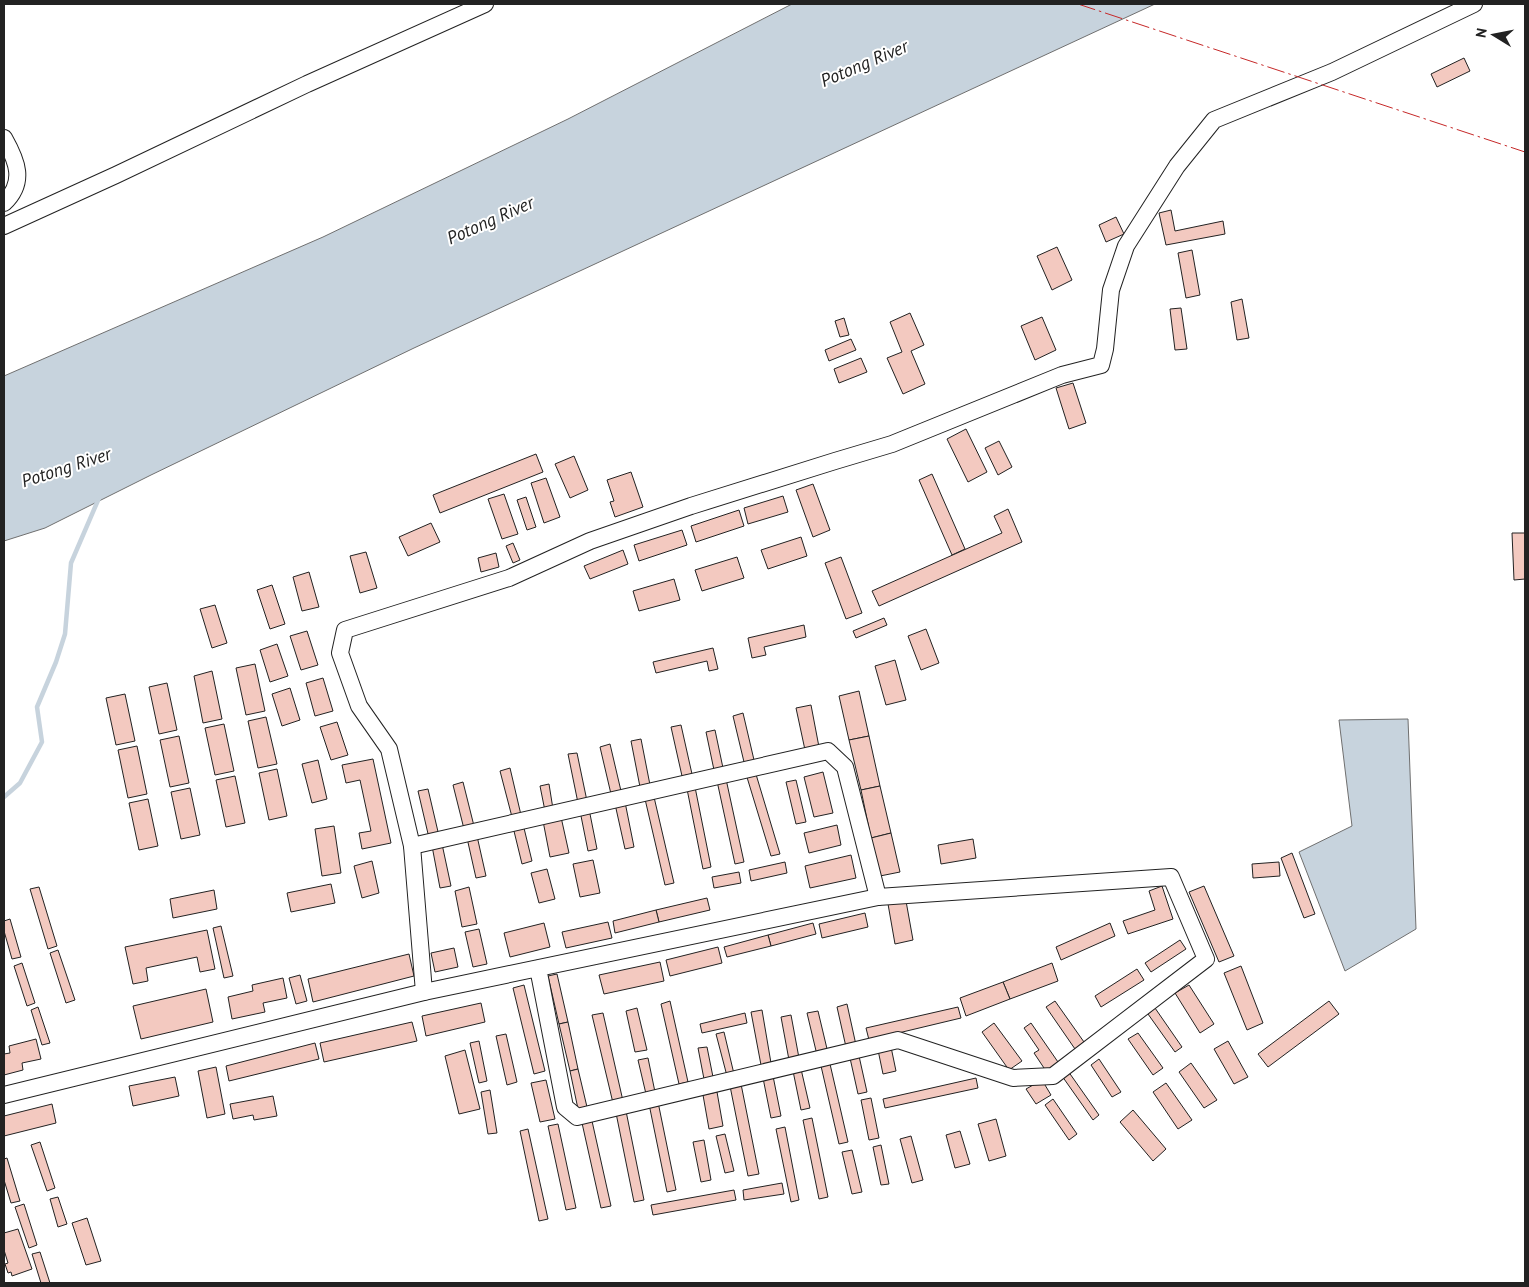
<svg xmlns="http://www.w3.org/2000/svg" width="1529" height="1287" viewBox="0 0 1529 1287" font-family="'PT Sans',sans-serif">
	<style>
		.water { fill: #c7d3dd; stroke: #6f6f6f }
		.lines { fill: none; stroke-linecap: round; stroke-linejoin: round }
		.stream { stroke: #c7d3dd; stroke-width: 4.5 }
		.building { fill: #f3c9c0; stroke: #222 }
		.minor-casing { stroke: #222; stroke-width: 18 }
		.minor { stroke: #fff; stroke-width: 16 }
		.power { stroke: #c62828; stroke-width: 1; stroke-dasharray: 18 4 2.5 4; stroke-linecap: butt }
		.labels { text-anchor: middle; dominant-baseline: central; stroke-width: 4; stroke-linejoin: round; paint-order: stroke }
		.water-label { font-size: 18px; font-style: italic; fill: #222; stroke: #fff }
	</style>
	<rect width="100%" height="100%" fill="#fff"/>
	<g class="water">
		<polygon points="792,4 1155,4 414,348 151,475 45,528 4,541 4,376 323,237 568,119"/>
		<polygon points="1408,719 1416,929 1345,971 1299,852 1352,826 1339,720"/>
	</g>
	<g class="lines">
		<polyline class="stream" points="4,797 20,783 42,742 37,707 56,662 65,634 71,563 99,498"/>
	</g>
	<g class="building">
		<polygon points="1464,58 1470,71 1437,87 1431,74"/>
		<polygon points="1171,210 1175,231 1223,221 1225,234 1166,245 1159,213"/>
		<polygon points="1116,217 1124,234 1106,242 1099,225"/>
		<polygon points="1057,247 1072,280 1052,290 1037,256"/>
		<polygon points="1192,250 1200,295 1186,298 1178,253"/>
		<polygon points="1242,299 1249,338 1237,340 1231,302"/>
		<polygon points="1181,308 1187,349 1175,350 1170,309"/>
		<polygon points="910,313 924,345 911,351 925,384 903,394 887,358 902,352 890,322"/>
		<polygon points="1042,317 1056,350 1035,360 1021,326"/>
		<polygon points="844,318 849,335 840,337 835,321"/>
		<polygon points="851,339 856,350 829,361 825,350"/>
		<polygon points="861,358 867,372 839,383 834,369"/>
		<polygon points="1073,383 1086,423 1069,429 1056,388"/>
		<polygon points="966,429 987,472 968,482 947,439"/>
		<polygon points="999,441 1012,467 998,475 985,448"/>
		<polygon points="536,454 543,472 440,513 433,495"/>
		<polygon points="574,456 588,490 570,498 555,464"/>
		<polygon points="631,472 643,507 615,517 610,502 614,501 607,480"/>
		<polygon points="932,474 965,549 952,555 919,480"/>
		<polygon points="546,478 560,517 544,523 531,483"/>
		<polygon points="813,484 830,530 813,537 796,490"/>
		<polygon points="504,494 518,534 502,539 488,499"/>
		<polygon points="783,496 788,512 748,524 744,508"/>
		<polygon points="526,497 536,527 527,530 517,500"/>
		<polygon points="1008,509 1022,542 879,606 872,591 1002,533 994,516"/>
		<polygon points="739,510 744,526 696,542 691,526"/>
		<polygon points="431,523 440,542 408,556 399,537"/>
		<polygon points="682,530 687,545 639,561 634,545"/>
		<polygon points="1512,533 1525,533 1525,579 1514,580"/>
		<polygon points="801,537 807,556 768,569 761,550"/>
		<polygon points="513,543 520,560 513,563 506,546"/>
		<polygon points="623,550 628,564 590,579 584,566"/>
		<polygon points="366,552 377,588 360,593 350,556"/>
		<polygon points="496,553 499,567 481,572 478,558"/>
		<polygon points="737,557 744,578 702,591 695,570"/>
		<polygon points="841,557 862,613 846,619 825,563"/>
		<polygon points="309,572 319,607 302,611 293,577"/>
		<polygon points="674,579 680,600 639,611 633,591"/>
		<polygon points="272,585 285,624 270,629 257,590"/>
		<polygon points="215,605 227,643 212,648 200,609"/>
		<polygon points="884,618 887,625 856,638 853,631"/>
		<polygon points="804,625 806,637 764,647 766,655 752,658 748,638"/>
		<polygon points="926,629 939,663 921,670 908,636"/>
		<polygon points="307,631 318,665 301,670 290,636"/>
		<polygon points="277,644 288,676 270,682 260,650"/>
		<polygon points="713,648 718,669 709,671 707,661 656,673 653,662"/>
		<polygon points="895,660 906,700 886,705 875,666"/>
		<polygon points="255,664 265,711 246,715 236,668"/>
		<polygon points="212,671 222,719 203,723 194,676"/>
		<polygon points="323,678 333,711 315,716 306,683"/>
		<polygon points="167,683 177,730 159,734 149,687"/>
		<polygon points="290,688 300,720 282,726 272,694"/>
		<polygon points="859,691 869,736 849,740 839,696"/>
		<polygon points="125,694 135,741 116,745 106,698"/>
		<polygon points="811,705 819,747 805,750 796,708"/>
		<polygon points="743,713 754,760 744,762 733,716"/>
		<polygon points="266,717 277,764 258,768 248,721"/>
		<polygon points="337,722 348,755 331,760 320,727"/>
		<polygon points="224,724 234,771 215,775 205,728"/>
		<polygon points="681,725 692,774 682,776 671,727"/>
		<polygon points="715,730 723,768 714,770 706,732"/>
		<polygon points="179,736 189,783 170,787 160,740"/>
		<polygon points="869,736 880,786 861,790 849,740"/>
		<polygon points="641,739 650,785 640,787 631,741"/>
		<polygon points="610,744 621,791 611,794 600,747"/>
		<polygon points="137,746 147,794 128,798 118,750"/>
		<polygon points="577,753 587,801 578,803 568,754"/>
		<polygon points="373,759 391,843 362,849 359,833 371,831 360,780 346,783 342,765"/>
		<polygon points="318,760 327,799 312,803 302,764"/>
		<polygon points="510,768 521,815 512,817 500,771"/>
		<polygon points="277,769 287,816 269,820 259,773"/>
		<polygon points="755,771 780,854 771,856 746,774"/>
		<polygon points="823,772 833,813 814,817 804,777"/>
		<polygon points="235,776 245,823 226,827 216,780"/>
		<polygon points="726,779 744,862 735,864 717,781"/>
		<polygon points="796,780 806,822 796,824 786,782"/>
		<polygon points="463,782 474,826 464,829 453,785"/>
		<polygon points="549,784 553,809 545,811 540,786"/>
		<polygon points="880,786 891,833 871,838 861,790"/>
		<polygon points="695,787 711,867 703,869 687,789"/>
		<polygon points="190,788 200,835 181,839 171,792"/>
		<polygon points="428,789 439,836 429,838 418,791"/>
		<polygon points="654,797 674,883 665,885 645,799"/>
		<polygon points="148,799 158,846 139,850 129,803"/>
		<polygon points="625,802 634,847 625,849 615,804"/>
		<polygon points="589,809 597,849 588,851 580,811"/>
		<polygon points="561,817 569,853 550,857 543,821"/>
		<polygon points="523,824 532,861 522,864 513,827"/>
		<polygon points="837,825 841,845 809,853 804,833"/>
		<polygon points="334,826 341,873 322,876 315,829"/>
		<polygon points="891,833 900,872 880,876 871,838"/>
		<polygon points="477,836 486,876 476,878 467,838"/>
		<polygon points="973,839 976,858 941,864 938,845"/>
		<polygon points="442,844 451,886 440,888 432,846"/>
		<polygon points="1292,853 1315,914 1304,918 1281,858"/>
		<polygon points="851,855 856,878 810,888 805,866"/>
		<polygon points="593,860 600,893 580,897 573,864"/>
		<polygon points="372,861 379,893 362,898 354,866"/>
		<polygon points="785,862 787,873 751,881 749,870"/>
		<polygon points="1279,862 1280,876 1253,878 1252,864"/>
		<polygon points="547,869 555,899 539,903 531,873"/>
		<polygon points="739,872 741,883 714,888 712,877"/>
		<polygon points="331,884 335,903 291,912 287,893"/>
		<polygon points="1162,886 1173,919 1128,934 1123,921 1155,910 1149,891"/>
		<polygon points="1204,886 1234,956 1219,962 1189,892"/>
		<polygon points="39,887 57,946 48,949 30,889"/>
		<polygon points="469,887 477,924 462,927 455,891"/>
		<polygon points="214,890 217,909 173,918 170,899"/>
		<polygon points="707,898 710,910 659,922 656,910"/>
		<polygon points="906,901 913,940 895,944 888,904"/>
		<polygon points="656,910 659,922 615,933 613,921"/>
		<polygon points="865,913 868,927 822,938 819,924"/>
		<polygon points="10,919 21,957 12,959 4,931 4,921"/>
		<polygon points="608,922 612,938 566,948 562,932"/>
		<polygon points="544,923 550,947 510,957 504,933"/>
		<polygon points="813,923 816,934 771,946 768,935"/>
		<polygon points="1110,923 1115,936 1061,960 1056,947"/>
		<polygon points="221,926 233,976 224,978 213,928"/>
		<polygon points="479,929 487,964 473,967 465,932"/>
		<polygon points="207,930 215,969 200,972 197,957 146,968 148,981 133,984 125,947"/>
		<polygon points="768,935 771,946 727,957 724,947"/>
		<polygon points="1180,940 1186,949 1151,972 1145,963"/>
		<polygon points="718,947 722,963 670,976 666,960"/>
		<polygon points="454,948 458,967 435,972 431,953"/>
		<polygon points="58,950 75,1000 66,1003 50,953"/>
		<polygon points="409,954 414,976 313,1002 308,979"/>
		<polygon points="660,962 664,981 604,994 599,975"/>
		<polygon points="22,963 35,1003 27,1006 14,966"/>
		<polygon points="1052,963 1058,981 1010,999 1003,982"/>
		<polygon points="1241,966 1263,1023 1247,1030 1224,973"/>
		<polygon points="1137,969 1144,980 1101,1007 1095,996"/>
		<polygon points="557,974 568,1022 559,1024 548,976"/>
		<polygon points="300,975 307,1001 296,1004 289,978"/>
		<polygon points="283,978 287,998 263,1003 265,1012 232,1019 228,997 253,991 252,985"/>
		<polygon points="1003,982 1010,999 966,1016 960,998"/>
		<polygon points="524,985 545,1071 534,1074 513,988"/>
		<polygon points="1189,985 1214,1024 1200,1033 1175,993"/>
		<polygon points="206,989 213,1022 141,1039 133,1006"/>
		<polygon points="670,1001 688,1082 679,1084 661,1004"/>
		<polygon points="1055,1001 1084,1042 1075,1049 1046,1007"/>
		<polygon points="1329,1001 1339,1014 1268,1067 1258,1054"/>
		<polygon points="481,1003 485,1022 426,1036 422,1016"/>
		<polygon points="847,1004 856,1045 846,1047 837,1007"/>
		<polygon points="38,1007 50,1043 42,1045 31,1010"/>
		<polygon points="958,1007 961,1018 869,1040 866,1028"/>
		<polygon points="637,1008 647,1050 635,1052 626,1011"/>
		<polygon points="1155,1008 1182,1047 1175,1052 1148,1014"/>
		<polygon points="762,1010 771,1063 761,1065 751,1012"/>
		<polygon points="818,1011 828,1053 817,1055 807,1013"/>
		<polygon points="603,1013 623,1101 613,1103 592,1015"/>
		<polygon points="745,1013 747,1023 702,1033 700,1024"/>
		<polygon points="791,1015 799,1058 789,1060 781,1017"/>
		<polygon points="412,1022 417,1041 324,1062 320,1043"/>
		<polygon points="568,1022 578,1069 570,1071 559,1024"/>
		<polygon points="994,1023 1022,1061 1009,1070 982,1032"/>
		<polygon points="1031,1023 1058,1062 1046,1071 1034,1053 1039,1050 1024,1028"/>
		<polygon points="724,1032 734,1074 727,1076 716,1034"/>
		<polygon points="1138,1033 1163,1068 1153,1075 1128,1039"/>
		<polygon points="506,1034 517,1082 507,1085 496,1036"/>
		<polygon points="36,1039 41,1059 22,1063 23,1070 4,1075 4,1054 10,1053 9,1046"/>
		<polygon points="479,1041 487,1081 479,1083 470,1043"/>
		<polygon points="1228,1041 1248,1077 1234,1084 1214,1049"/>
		<polygon points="315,1043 319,1059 229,1081 226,1066"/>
		<polygon points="707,1047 713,1077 704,1079 698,1048"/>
		<polygon points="891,1047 896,1071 883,1074 878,1050"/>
		<polygon points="465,1050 480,1109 459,1114 445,1056"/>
		<polygon points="859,1056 867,1092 858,1094 850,1058"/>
		<polygon points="648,1058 655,1092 646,1094 638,1060"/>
		<polygon points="1099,1059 1121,1092 1112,1097 1091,1065"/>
		<polygon points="1191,1063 1217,1100 1204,1108 1179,1072"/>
		<polygon points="830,1064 848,1142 839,1144 821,1066"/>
		<polygon points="216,1067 225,1114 207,1118 198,1071"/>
		<polygon points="578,1069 587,1107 578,1109 570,1071"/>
		<polygon points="801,1069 810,1108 801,1110 793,1071"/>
		<polygon points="1068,1071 1099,1115 1093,1120 1062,1076"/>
		<polygon points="773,1076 781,1116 771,1118 763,1078"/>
		<polygon points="175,1077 179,1096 133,1106 129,1086"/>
		<polygon points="976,1078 978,1088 885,1108 883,1099"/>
		<polygon points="546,1080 555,1119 540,1122 531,1083"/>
		<polygon points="1042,1080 1051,1095 1036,1104 1026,1089"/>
		<polygon points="1166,1083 1192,1120 1178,1129 1153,1092"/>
		<polygon points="741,1084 759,1174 748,1176 730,1086"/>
		<polygon points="490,1090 497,1133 488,1134 481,1092"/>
		<polygon points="717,1092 723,1126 709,1129 703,1095"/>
		<polygon points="273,1096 277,1116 254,1120 253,1115 233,1119 230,1104"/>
		<polygon points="871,1098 879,1138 869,1140 861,1100"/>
		<polygon points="1053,1099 1077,1134 1069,1140 1045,1105"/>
		<polygon points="658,1102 676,1190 667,1192 649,1104"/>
		<polygon points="52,1104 56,1123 4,1136 4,1116"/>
		<polygon points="1133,1110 1166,1149 1153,1161 1120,1122"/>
		<polygon points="626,1111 644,1200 634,1202 616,1113"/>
		<polygon points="812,1118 828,1197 819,1199 803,1120"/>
		<polygon points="996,1119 1006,1156 989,1161 978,1124"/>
		<polygon points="592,1121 611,1206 601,1208 582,1123"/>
		<polygon points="558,1124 576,1208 566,1210 548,1126"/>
		<polygon points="785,1127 799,1200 791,1202 776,1129"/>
		<polygon points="528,1129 548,1219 539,1221 520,1131"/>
		<polygon points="960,1131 970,1164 955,1168 946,1135"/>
		<polygon points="725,1134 734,1171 725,1173 716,1136"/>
		<polygon points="911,1136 923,1180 912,1183 900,1139"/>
		<polygon points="704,1140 711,1180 701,1182 693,1142"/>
		<polygon points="40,1142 55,1188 47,1191 31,1145"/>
		<polygon points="881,1145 889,1184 881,1185 873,1147"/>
		<polygon points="852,1150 862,1192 852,1194 842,1152"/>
		<polygon points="7,1158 20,1201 11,1203 4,1180 4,1159"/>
		<polygon points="782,1183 784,1194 744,1200 743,1190"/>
		<polygon points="734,1190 736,1200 653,1215 651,1205"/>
		<polygon points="58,1197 67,1224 58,1227 50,1199"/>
		<polygon points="24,1204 37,1245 29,1248 15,1207"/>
		<polygon points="87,1218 101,1261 86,1265 72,1223"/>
		<polygon points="18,1229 32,1269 12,1276 11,1272 8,1273 5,1264 8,1263 4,1250 4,1233"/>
		<polygon points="40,1252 50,1283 41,1283 32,1254"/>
	</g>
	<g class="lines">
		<g class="minor-casing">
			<g id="minor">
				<path d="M4 138C17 161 26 182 4 203"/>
				<polyline points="4,226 116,175 307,84 485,4"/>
				<polyline points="412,846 828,751 845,767 878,897"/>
				<polyline points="424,992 412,846 389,749 359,706 340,653 345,630 509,578 590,541 691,506 835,461 892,444 1062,375 1101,365 1105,349 1111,290 1126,246 1177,166 1214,120 1332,72 1474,4"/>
				<polyline points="4,1095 424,992 878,897 1171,877 1206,959 1053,1076 1013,1078 898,1040 577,1117 565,1107 538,968"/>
			</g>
		</g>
		<use href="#minor" class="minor"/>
		<polyline class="power" points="1078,4 1525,152"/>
	</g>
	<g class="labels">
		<g class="water-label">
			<text transform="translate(864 63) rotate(-23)">Potong River</text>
			<text transform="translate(490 220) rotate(-24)">Potong River</text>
			<text transform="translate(66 467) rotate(-18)">Potong River</text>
		</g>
	</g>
	<rect width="1529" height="1287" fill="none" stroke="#222222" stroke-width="10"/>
	<g transform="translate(1494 35) rotate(280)" stroke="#ffffff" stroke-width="4" paint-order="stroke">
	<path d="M0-4L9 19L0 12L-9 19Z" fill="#222222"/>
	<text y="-8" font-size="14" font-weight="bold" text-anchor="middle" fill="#222222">N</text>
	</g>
</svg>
